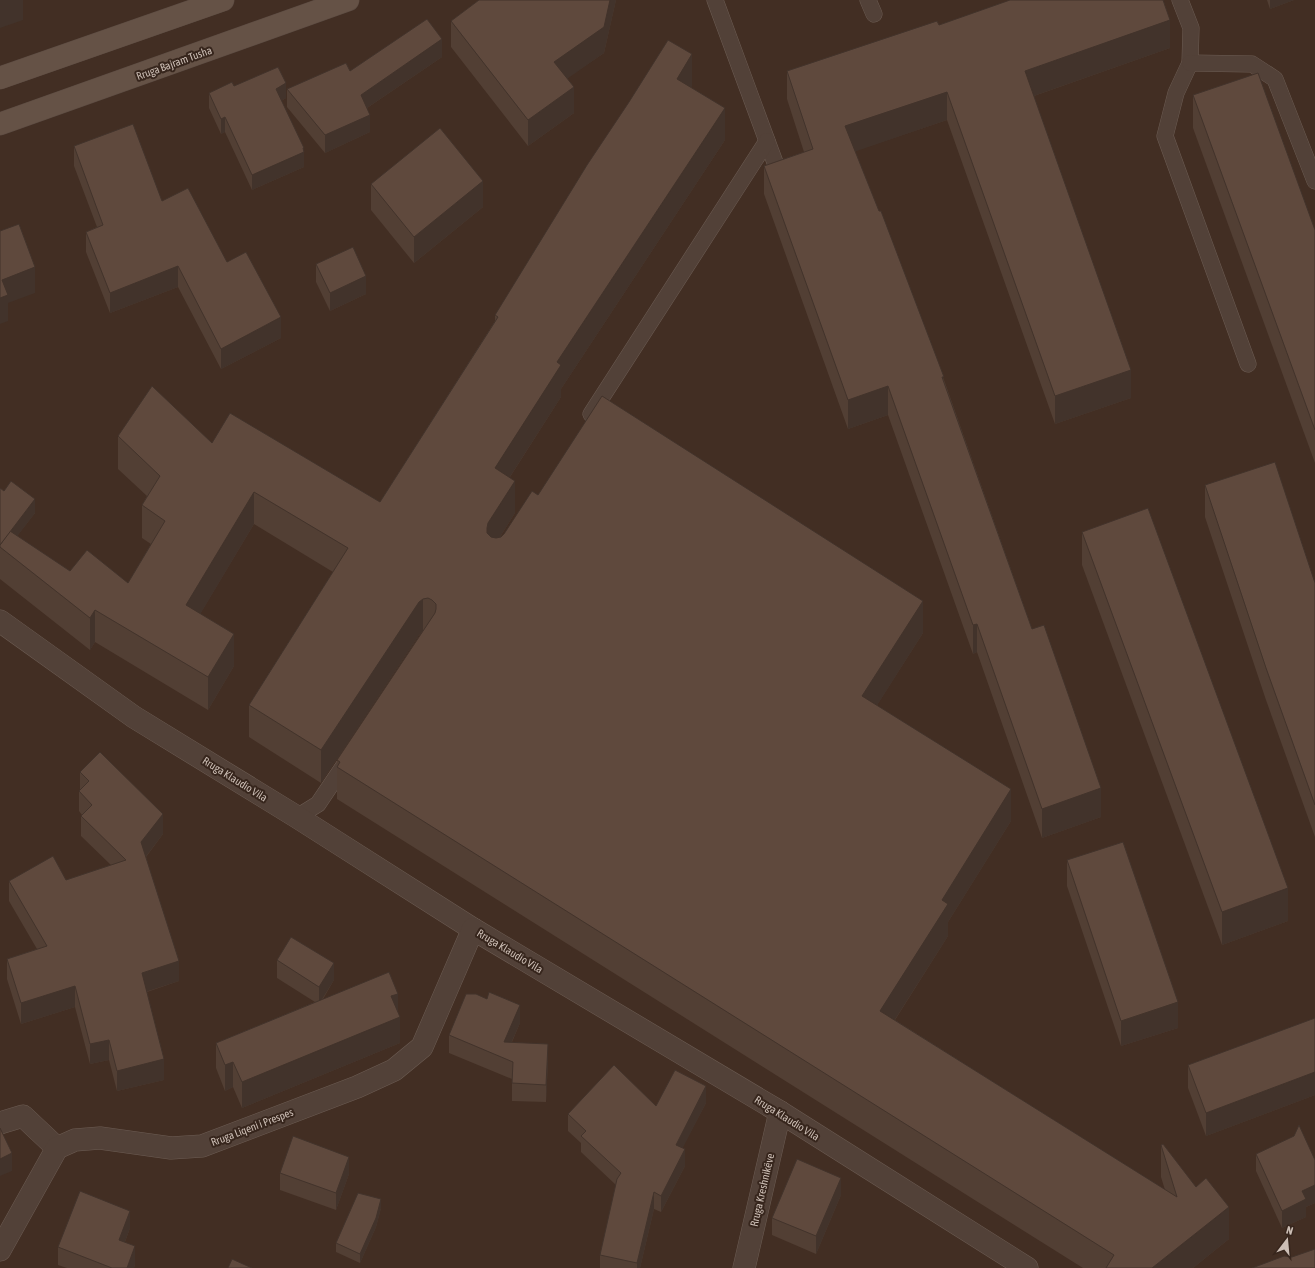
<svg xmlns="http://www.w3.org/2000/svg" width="1315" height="1268" viewBox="0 0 1315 1268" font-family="'Asap Condensed',sans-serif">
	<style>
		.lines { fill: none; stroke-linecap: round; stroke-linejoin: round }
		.service-casing { stroke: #6c5c53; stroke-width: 17 }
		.minor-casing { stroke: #6c5c53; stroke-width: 23 }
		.secondary-casing { stroke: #5b4b42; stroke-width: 23 }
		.service { stroke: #524138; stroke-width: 16 }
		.minor { stroke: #524138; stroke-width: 22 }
		.secondary { stroke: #655246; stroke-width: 22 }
		.wall { fill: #523f34 }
		.shaded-wall { fill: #42332b }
		.building { fill: #5f493d; stroke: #42332b }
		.labels { text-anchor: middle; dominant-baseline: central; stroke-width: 4; stroke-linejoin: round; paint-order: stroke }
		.street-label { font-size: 11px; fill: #ccbeb5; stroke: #37261d }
	</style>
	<rect width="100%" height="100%" fill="#422e23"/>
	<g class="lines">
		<g class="service-casing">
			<g id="service">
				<polyline points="715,0 780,176"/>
				<polyline points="868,0 874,14"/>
				<polyline points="1180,0 1191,28 1190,63 1176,93 1165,136 1248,364"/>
				<polyline points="1190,63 1252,64 1275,79 1315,181"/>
				<polyline points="591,414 767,141"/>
				<polyline points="297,817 318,804 349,758"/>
			</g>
		</g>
		<g class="minor-casing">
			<g id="minor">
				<polyline points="0,621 134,717 297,817 473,929 780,1112 1027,1268"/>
				<polyline points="0,1123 23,1116 57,1148"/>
				<polyline points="0,1250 57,1148 75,1140 100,1138 171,1148 202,1146 357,1087 394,1070 422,1047 473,929"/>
				<polyline points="744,1268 780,1112"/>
			</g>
		</g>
		<g class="secondary-casing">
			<g id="secondary">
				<polyline points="0,78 223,0"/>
				<polyline points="0,124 348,0"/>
			</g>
		</g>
		<use href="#service" class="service"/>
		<use href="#minor" class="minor"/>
		<use href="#secondary" class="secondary"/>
	</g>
	<g class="wall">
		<polygon points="479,0 616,0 604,53 567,78 574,113 528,146 451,47 451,21"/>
		<polygon points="1267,0 1294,0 1270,9"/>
		<polygon points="939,25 1170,48 1034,96 1131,398 1055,424 947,120 855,151 944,380 1032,629 1101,817 1042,838 977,652 973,654 888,415 848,429 764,194 764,166 804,152 787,99 787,71"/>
		<polygon points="442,57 367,108 370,132 325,153 287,107 287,89 350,71"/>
		<polygon points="692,86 691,88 725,140 561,389 561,397 510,477 515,513 500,537 504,534 538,495 923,633 877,705 1011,821 948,922 948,936 895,1020 1165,1190 1161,1177 1161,1145 1229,1239 1193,1268 1083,1268 337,799 337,760 422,632 419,635 321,783 249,737 249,705 333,572 254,524 200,614 234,666 208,710 95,642 90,650 0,579 0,488 35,513 17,536 70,571 128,583 151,544 142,538 142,505 147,496 118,469 118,436 212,443 380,502 495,321 495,315"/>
		<polygon points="209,93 286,98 281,101 304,151 304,167 252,190 225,132 221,134 209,108"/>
		<polygon points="1193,95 1315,230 1315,463 1193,128"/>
		<polygon points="74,146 162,201 227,262 281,338 221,369 178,287 110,313 86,252 86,232 97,227 74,166"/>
		<polygon points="371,184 483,207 414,263 371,210"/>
		<polygon points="316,264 366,294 330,311 316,282"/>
		<polygon points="1205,485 1315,583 1315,837 1266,700 1205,517"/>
		<polygon points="1082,532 1288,921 1222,945 1082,565"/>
		<polygon points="80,772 163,834 146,857 179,981 147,992 164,1080 117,1091 109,1060 90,1064 75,1007 21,1024 7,979 7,959 37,949 9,901 9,881 66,880 111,865 81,836 81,816 82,815 79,811 79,791 80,790"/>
		<polygon points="1067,860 1178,1028 1121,1046 1067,886"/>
		<polygon points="277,960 334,980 323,999 398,1013 400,1043 242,1108 233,1087 225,1091 216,1068 216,1043 315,1002 277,978"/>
		<polygon points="1315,1018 1315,1095 1206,1136 1188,1088 1188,1065"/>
		<polygon points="520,1023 512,1042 548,1061 546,1102 512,1101 512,1079 449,1053 449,1035"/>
		<polygon points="706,1103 682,1148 685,1166 661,1212 654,1209 640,1268 600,1268 600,1255 616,1185 581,1152 581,1143 568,1131 568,1114 656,1106"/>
		<polygon points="1256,1154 1315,1160 1315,1203 1306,1207 1306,1217 1282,1228 1256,1171"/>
		<polygon points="280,1173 349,1174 336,1210 280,1190"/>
		<polygon points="841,1195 816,1254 772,1235 772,1218"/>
		<polygon points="381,1208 376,1227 360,1263 336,1252 336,1243"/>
		<polygon points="130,1228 125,1242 135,1264 134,1268 67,1268 58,1265 58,1247"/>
	</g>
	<g class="shaded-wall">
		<polygon points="0,0 23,0 23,20 0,28"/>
		<polygon points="610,0 616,0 604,53 554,88 554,62"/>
		<polygon points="1270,0 1294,0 1270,9"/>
		<polygon points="1170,20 1170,48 1025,99 1025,71"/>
		<polygon points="442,39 442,57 361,112 361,95"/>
		<polygon points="692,54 692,86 677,111 677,79"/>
		<polygon points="286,83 286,98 276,104 276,89"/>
		<polygon points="574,87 574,113 528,146 528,120"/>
		<polygon points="947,92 947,120 845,155 845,126"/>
		<polygon points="725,108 725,140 561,389 561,397 495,500 495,468 557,362"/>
		<polygon points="370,115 370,132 325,153 325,135"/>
		<polygon points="225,117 225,132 221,134 221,119"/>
		<polygon points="304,148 304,167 252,190 252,175"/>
		<polygon points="483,181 483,207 414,263 414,237"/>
		<polygon points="178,266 178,287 110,313 110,293"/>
		<polygon points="35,267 35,293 8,303 8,321 0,324 0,298 2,280"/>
		<polygon points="366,276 366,294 330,311 330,293"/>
		<polygon points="281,317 281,338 221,369 221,349"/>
		<polygon points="1131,370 1131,398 1055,424 1055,396"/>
		<polygon points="888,386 888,415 848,429 848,400"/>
		<polygon points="515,481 515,513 488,556 487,528 488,523"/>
		<polygon points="254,492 254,524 186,638 186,605"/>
		<polygon points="35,499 35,513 6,551 0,545"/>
		<polygon points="423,599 423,631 419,635 321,783 321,750 419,602"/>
		<polygon points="923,601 923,633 862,729 862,696"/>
		<polygon points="95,610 95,642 90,650 90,618"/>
		<polygon points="977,624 977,652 973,654 973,625"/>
		<polygon points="234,634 234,666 208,710 208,677"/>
		<polygon points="1101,788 1101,817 1042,838 1042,809"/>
		<polygon points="1011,789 1011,821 948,922 948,936 880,1043 880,1011 942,900"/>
		<polygon points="163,814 163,834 141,863 141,842"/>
		<polygon points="1288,888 1288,921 1222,945 1222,912"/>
		<polygon points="179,961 179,981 142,993 142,973"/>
		<polygon points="334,963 334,980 319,1004 319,987"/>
		<polygon points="75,986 75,1007 21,1024 21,1003"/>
		<polygon points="398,994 398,1018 400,1017 400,1043 242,1108 242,1082 391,996"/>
		<polygon points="1178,1002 1178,1028 1121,1046 1121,1021"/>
		<polygon points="520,1005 520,1023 504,1059 504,1042"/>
		<polygon points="109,1040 109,1060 90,1064 90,1044"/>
		<polygon points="548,1044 548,1061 546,1102 546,1085"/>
		<polygon points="164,1059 164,1080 117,1091 117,1071"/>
		<polygon points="233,1062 233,1087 225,1091 225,1065"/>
		<polygon points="1315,1072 1315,1095 1206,1136 1206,1113"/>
		<polygon points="706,1086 706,1103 676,1161 676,1145"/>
		<polygon points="685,1149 685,1166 661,1212 661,1196"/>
		<polygon points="12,1153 12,1171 0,1176 0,1159"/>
		<polygon points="349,1157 349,1174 336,1210 336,1193"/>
		<polygon points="841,1178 841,1195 816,1254 816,1236"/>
		<polygon points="1315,1185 1315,1203 1306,1207 1306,1217 1282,1228 1282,1211 1302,1191"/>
		<polygon points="654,1192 654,1209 640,1268 637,1268 637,1263"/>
		<polygon points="381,1199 381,1208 376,1227 360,1263 360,1254"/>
		<polygon points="1229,1207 1229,1239 1193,1268 1152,1268"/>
		<polygon points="130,1211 130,1228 119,1258 119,1240"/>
		<polygon points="135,1246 135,1264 134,1268 127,1268"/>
	</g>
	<g class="building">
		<polygon points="479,0 610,0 604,27 554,62 574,87 528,120 451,21"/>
		<polygon points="1010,0 1163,0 1170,20 1025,71 1131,370 1055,396 947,92 845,126 879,211 881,211 944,377 942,377 1032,629 1044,625 1101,788 1042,809 977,624 973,625 888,386 848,400 764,166 813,149 787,71 937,21 939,25"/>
		<polygon points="427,19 442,39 361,95 370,115 325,135 287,89 346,63 350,71"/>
		<polygon points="668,40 692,54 677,79 725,108 557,362 561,365 495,468 515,481 488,523 487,528 487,533 491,537 496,538 501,537 504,534 532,491 538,495 602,396 923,601 862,696 1011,789 942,900 948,904 880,1011 1177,1197 1161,1145 1163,1144 1196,1187 1206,1178 1229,1207 1152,1268 1106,1268 1114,1255 337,767 340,762 337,760 435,613 436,609 436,604 432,600 428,598 423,599 419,602 321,750 249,705 348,548 254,492 186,605 234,634 208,677 95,610 90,618 0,547 0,545 10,531 70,571 87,550 128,583 165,521 142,505 160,476 118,436 152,386 212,443 230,413 380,502 498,317 495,315 587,165 629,102"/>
		<polygon points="278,67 286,83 276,89 304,148 303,148 304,152 252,175 225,117 221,119 209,93 232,82 234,86"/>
		<polygon points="1258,73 1315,230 1315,430 1193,95"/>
		<polygon points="133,124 162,201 188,188 227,262 246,252 281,317 221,349 178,266 110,293 86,232 103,225 74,146"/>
		<polygon points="440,128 483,181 414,237 371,184"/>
		<polygon points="19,224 35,267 2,280 8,295 0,298 0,231"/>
		<polygon points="353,247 366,276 330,293 316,264"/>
		<polygon points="1275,462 1315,583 1315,805 1266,668 1205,485"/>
		<polygon points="11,481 35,499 0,545 0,488 4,491"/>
		<polygon points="1148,508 1288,888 1222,912 1082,532"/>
		<polygon points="100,752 163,814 141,842 179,961 142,973 164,1059 117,1071 109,1040 90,1044 75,986 21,1003 7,959 47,946 9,881 53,856 66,880 126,860 81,816 92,805 79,791 89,781 80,772"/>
		<polygon points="1123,842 1178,1002 1121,1021 1067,860"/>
		<polygon points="291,937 334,963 319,987 277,960"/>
		<polygon points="389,972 398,994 391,996 400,1017 242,1082 233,1062 225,1065 216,1043"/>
		<polygon points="489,992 520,1005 504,1042 548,1044 546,1085 512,1083 513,1062 449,1035 466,994 476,994 487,999"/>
		<polygon points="1315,1018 1315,1072 1206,1113 1188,1065"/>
		<polygon points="614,1065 656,1106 675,1070 706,1086 676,1145 685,1149 661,1196 654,1192 637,1263 600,1255 617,1179 621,1173 581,1136 586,1131 568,1114"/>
		<polygon points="1299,1125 1315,1160 1315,1185 1302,1191 1306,1199 1282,1211 1256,1154 1294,1136"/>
		<polygon points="0,1128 12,1153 0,1159"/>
		<polygon points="293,1136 349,1157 336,1193 280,1173"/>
		<polygon points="797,1159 841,1178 816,1236 772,1218"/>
		<polygon points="80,1191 130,1211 119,1240 135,1246 127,1268 112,1268 58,1247"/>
		<polygon points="358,1193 381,1199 376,1218 360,1254 336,1243"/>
		<polygon points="1315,1249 1315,1268 1252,1268 1284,1256 1292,1257"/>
		<polygon points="232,1259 252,1268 228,1268"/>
	</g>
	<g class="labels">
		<g class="street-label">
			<text transform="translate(174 63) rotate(-20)">Rruga Bajram Tusha</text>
			<text transform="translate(235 779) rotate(32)">Rruga Klaudio Vila</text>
			<text transform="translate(510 951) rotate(31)">Rruga Klaudio Vila</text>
			<text transform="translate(787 1118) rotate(32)">Rruga Klaudio Vila</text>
			<text transform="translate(252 1127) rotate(-21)">Rruga Liqeni i Prespes</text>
			<text transform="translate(762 1190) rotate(-77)">Rruga Kreshnikëve</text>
		</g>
	</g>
	<g transform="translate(1287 1240) rotate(16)" stroke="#37261d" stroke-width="3" paint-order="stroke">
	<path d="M0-3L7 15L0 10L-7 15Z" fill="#ccbeb5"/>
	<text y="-6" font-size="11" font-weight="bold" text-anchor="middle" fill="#ccbeb5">N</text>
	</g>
</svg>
